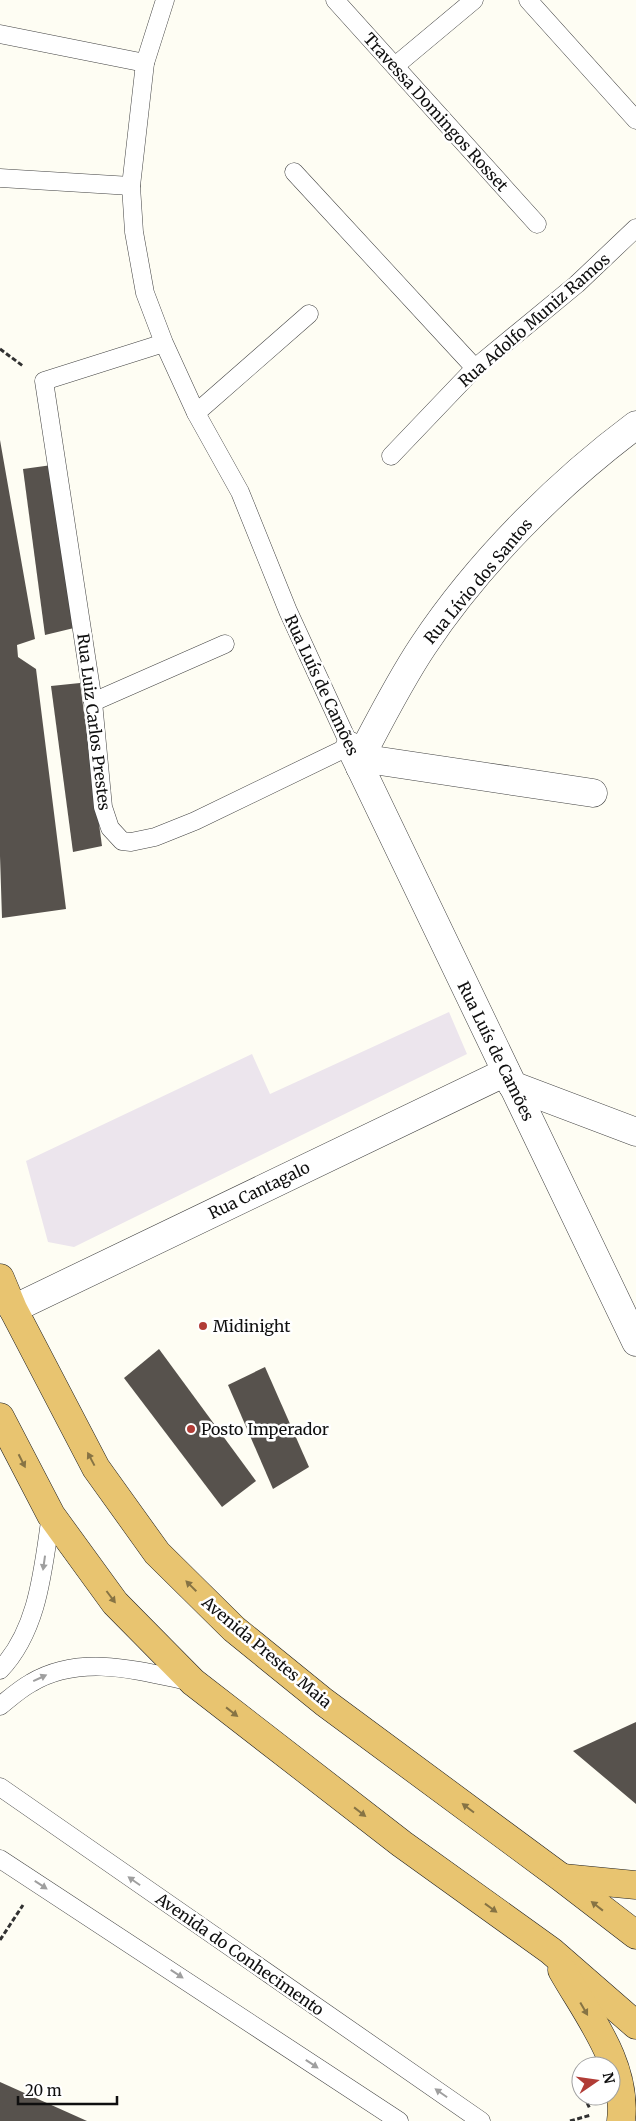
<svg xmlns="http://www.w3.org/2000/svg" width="636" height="2121" viewBox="0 0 636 2121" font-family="Merriweather,serif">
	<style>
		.industrial { fill: #ece5ed }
		.building { fill: #57524d }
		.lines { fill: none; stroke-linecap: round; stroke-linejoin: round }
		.service-casing { stroke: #424242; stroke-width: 19 }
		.minor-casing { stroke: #424242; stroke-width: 29 }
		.trunk-casing { stroke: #202020; stroke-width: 29 }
		.path { stroke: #313131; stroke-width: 3; stroke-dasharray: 5 2.5; stroke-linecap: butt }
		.service { stroke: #fff; stroke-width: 18 }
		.minor { stroke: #fff; stroke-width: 28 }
		.trunk { stroke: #e8c470; stroke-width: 28 }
		.oneway { fill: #867344 }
		.oneway2 { fill: #9f9f9f }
		.poi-dot { fill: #b13c36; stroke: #fff; stroke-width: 2 }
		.labels { text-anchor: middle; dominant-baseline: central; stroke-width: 5; stroke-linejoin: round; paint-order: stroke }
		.street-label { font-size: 16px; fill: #0f0f0f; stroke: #fff }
		.poi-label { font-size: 16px; fill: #0f0f0f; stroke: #fff; text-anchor: start }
	</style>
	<rect width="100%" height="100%" fill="#fefdf3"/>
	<polygon class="industrial" points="449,1012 467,1054 74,1247 48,1242 26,1161 252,1054 270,1094"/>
	<g class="building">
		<polygon points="0,440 35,639 17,645 18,657 36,669 66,909 2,918 0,856"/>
		<polygon points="52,465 74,628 45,635 23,469"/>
		<polygon points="80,683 102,846 73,852 51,686"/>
		<polygon points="159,1349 256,1481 222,1507 124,1378"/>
		<polygon points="265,1367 309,1467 273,1489 228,1385"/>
		<polygon points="636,1722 636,1804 573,1751"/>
		<polygon points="0,2082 87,2121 0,2121"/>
	</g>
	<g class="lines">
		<g class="service-casing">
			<g id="service">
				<polyline points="335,0 537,224"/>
				<polyline points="528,0 636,120"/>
				<polyline points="0,34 145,63"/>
				<polyline points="395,66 474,0"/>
				<polyline points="294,172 475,368"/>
				<polyline points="0,178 131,186"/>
				<polyline points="164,343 44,381 93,702 103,807 110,828 122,841 131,842 155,837 195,821 350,746 288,611 240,492 196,413 164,343 145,293 134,232 131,186 145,63 165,0"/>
				<polyline points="196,413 309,314"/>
				<polyline points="391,456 475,368 577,284 636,228"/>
				<polyline points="93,702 225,644"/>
				<path d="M0 1670C39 1629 43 1568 51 1515"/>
				<path d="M0 1706C10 1698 20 1689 31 1683 81 1653 140 1671 192 1682"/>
				<polyline points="0,1787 481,2121"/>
				<polyline points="0,1859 399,2121"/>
			</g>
		</g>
		<g class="minor-casing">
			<g id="minor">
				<polyline points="350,746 636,1342"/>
				<polyline points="360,758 593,793"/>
				<path d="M360 767V758C380 720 399 682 423 646 478 563 557 484 636 425"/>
				<polyline points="512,1085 636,1132"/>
				<polyline points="13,1309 506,1072"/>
			</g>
		</g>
		<g class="trunk-casing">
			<g id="trunk">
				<polyline points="0,1278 13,1309 96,1468 157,1553 234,1629 324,1702 562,1878 636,1935"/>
				<polyline points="0,1417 51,1515 115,1603 193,1682 402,1844 551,1951 636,2025"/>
				<polyline points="563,1878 636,1885"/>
				<path d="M562 1970C588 2016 628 2065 621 2121"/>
			</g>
		</g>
		<g class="path">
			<polyline points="0,349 23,366"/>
			<polyline points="0,1940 23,1905"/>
			<polyline points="576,2077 581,2089"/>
			<polyline points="584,2096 590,2109"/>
			<polyline points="570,2121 591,2115"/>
		</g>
		<use href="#service" class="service"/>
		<use href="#minor" class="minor"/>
		<use href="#trunk" class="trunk"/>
	</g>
	<defs><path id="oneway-solid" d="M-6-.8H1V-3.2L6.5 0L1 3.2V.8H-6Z" transform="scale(1.25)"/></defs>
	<g class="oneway">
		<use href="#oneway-solid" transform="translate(91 1459) rotate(-118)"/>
		<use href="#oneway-solid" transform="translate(22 1461) rotate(63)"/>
		<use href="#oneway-solid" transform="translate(191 1586) rotate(-135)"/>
		<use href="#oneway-solid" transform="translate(111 1597) rotate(53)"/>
		<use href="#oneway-solid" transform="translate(232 1712) rotate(38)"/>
		<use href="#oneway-solid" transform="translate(468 1808) rotate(-143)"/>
		<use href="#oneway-solid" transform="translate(360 1812) rotate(38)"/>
		<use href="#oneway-solid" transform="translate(597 1906) rotate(-142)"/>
		<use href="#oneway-solid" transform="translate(491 1908) rotate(36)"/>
		<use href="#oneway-solid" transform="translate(584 2009) rotate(60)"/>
	</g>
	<g class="oneway2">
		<use href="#oneway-solid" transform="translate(44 1563) rotate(98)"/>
		<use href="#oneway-solid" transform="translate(40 1678) rotate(-25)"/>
		<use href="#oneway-solid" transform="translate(134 1881) rotate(-145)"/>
		<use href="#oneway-solid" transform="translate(41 1885) rotate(33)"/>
		<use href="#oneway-solid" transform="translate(177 1974) rotate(33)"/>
		<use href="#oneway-solid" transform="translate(312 2064) rotate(33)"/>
		<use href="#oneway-solid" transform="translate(441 2093) rotate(-145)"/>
	</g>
	<g class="poi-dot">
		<circle cx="203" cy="1326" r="5"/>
		<circle cx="191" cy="1429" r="5"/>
	</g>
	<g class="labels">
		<g class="street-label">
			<text transform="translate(436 112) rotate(48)">Travessa Domingos Rosset</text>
			<text transform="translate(534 320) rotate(-41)">Rua Adolfo Muniz Ramos</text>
			<text transform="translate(478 581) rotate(-50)">Rua Lívio dos Santos</text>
			<text transform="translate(322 685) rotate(65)">Rua Luís de Camões</text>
			<text transform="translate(94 722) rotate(83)">Rua Luiz Carlos Prestes</text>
			<text transform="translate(496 1051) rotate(64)">Rua Luís de Camões</text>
			<text transform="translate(259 1190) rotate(-26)">Rua Cantagalo</text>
			<text transform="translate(267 1652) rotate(40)">Avenida Prestes Maia</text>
			<text transform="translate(240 1954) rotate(35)">Avenida do Conhecimento</text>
		</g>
		<g class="poi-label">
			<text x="213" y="1326">Midinight</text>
			<text x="201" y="1429">Posto Imperador</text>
		</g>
	</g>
	<g transform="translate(596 2081) rotate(77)"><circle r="24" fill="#ffffff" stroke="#9f9f9f"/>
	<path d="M0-4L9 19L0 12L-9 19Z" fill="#b13c36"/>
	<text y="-8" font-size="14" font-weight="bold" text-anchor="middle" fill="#0f0f0f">N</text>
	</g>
	<path d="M18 2096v8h99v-8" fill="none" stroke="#0f0f0f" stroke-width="2.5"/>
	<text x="25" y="2096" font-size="15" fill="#0f0f0f" stroke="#ffffff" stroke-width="4" paint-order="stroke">20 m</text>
</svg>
